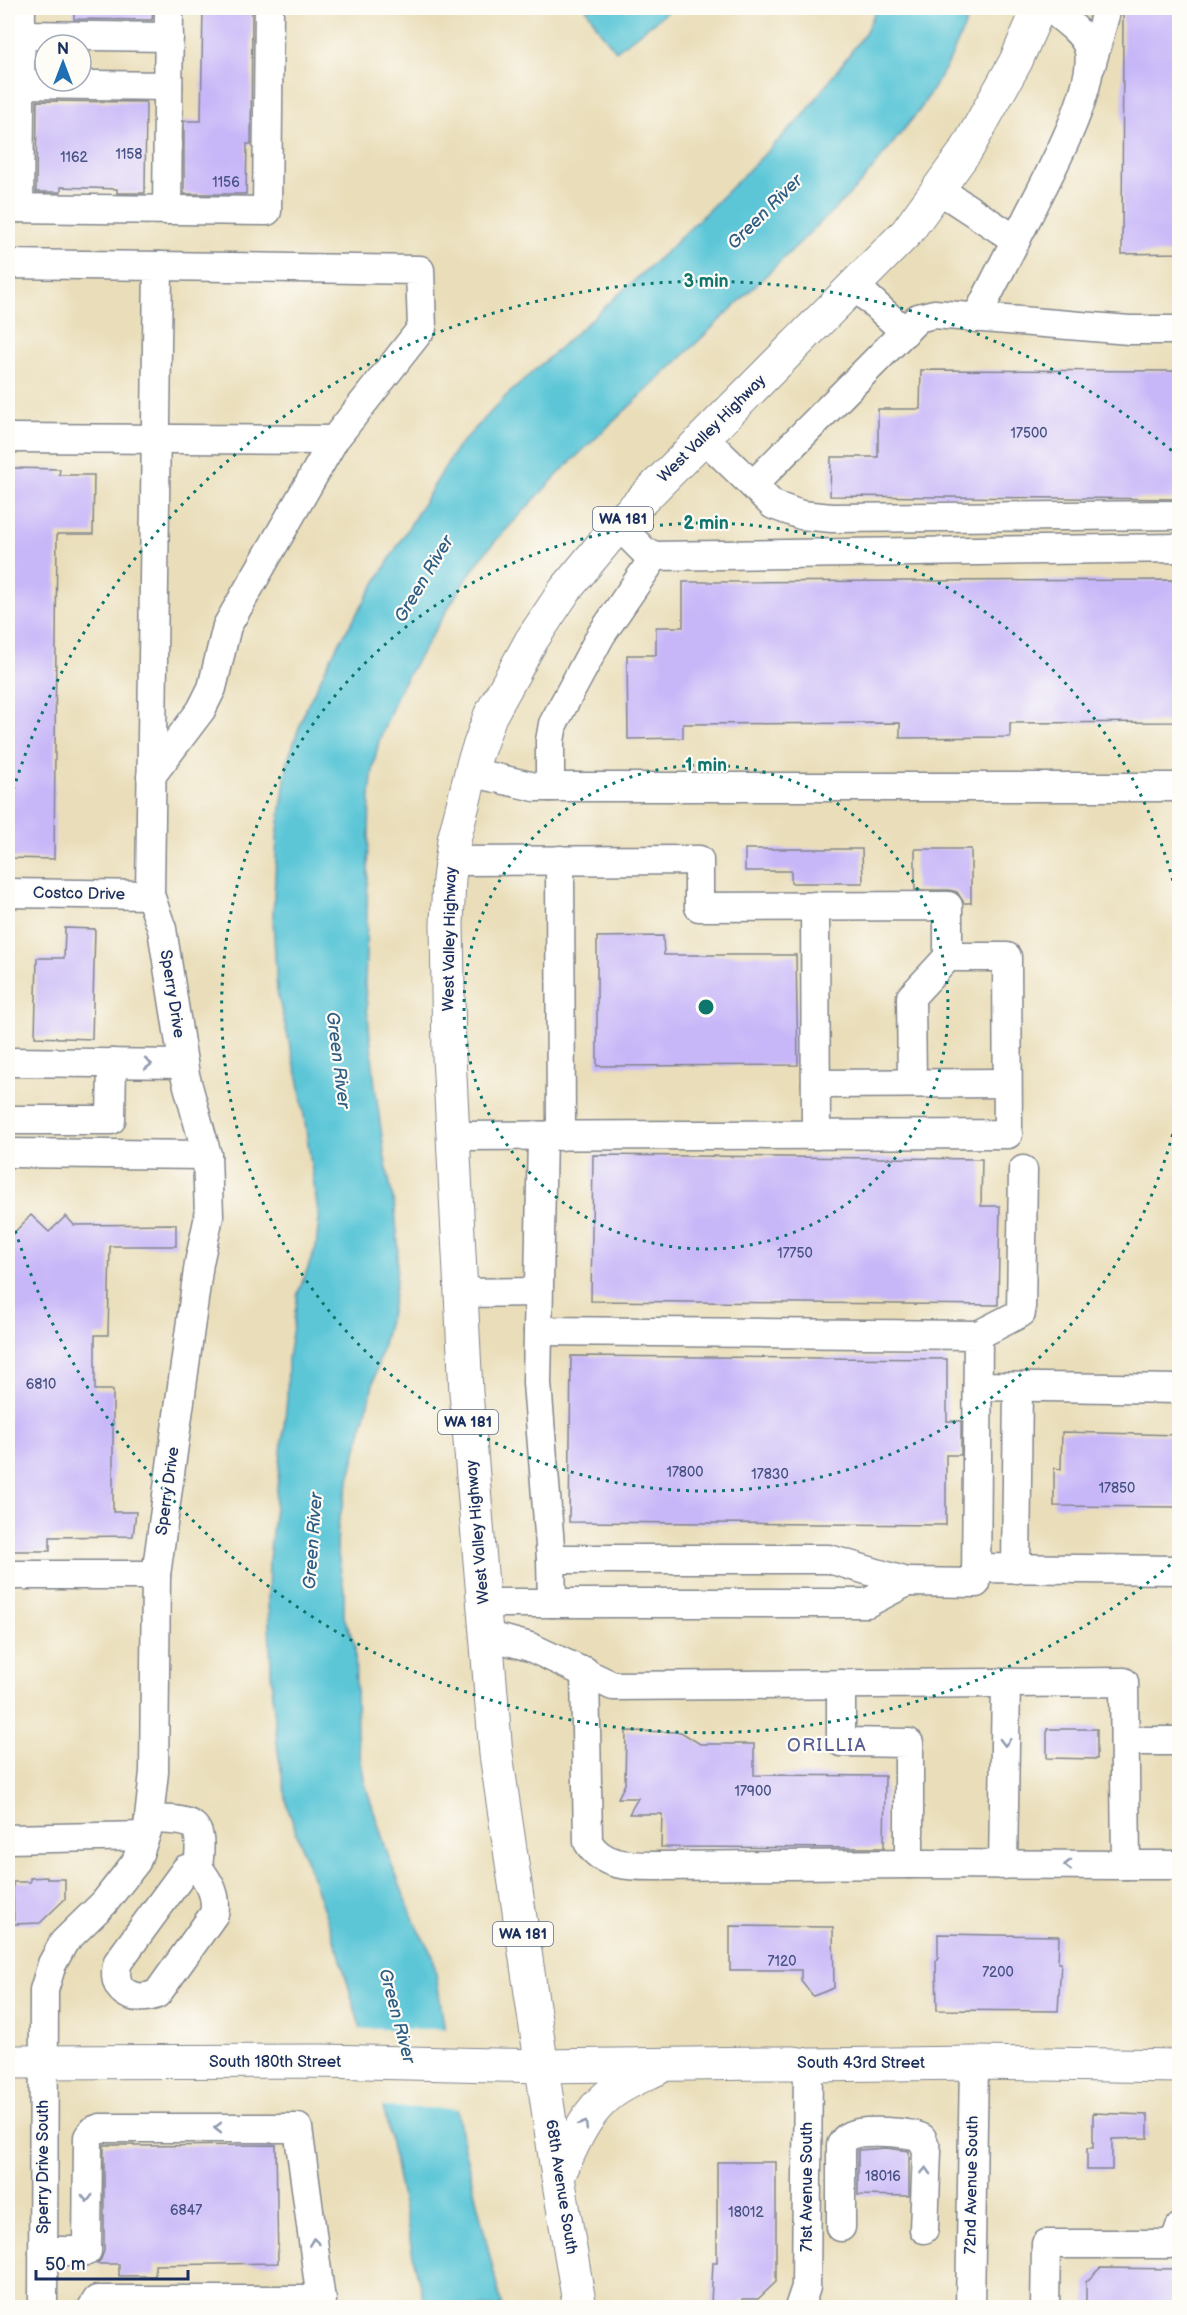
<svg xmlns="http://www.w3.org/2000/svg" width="1187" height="2315" viewBox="0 0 1187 2315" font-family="'Balsamiq Sans',sans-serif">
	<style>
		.water { fill: #5cc6d7; stroke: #3c7a9a; stroke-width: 1.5 }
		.pier { fill: #eadeba }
		.building { fill: #c8b7f8 }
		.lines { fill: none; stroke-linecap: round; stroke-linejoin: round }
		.minor-casing { stroke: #82868c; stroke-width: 31 }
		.major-casing { stroke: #82868c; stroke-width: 35 }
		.minor { stroke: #fff; stroke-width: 28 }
		.major { stroke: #fff; stroke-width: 33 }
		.oneway { stroke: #8d97ae }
		.ring { fill: none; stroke: #0f766e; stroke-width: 3; stroke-dasharray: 3 6 }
		.labels { text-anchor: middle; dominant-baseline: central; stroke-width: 4.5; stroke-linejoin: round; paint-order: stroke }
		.number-label { font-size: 14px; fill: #465184 }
		.shield { fill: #fdfcf7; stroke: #5f6c8c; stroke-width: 1.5 }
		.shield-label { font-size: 15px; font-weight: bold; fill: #1b2f5e }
		.street-label { font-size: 16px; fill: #1b2f5e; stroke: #fdfcf7 }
		.water-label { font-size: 18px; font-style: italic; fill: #2e5c82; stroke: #fdfcf7 }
		.neighbourhood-label { font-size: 18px; letter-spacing: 1.5px; fill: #585f94; stroke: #fdfcf7 }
		.centre { fill: #0f766e; stroke: #fdfcf7; stroke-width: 3 }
		.ring-label { font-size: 18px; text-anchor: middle; font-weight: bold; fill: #0f766e; stroke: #fdfcf7; stroke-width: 4.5; stroke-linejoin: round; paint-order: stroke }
	</style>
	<rect width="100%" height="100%" fill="#fdfcf7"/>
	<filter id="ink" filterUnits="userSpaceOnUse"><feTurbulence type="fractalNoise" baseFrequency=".0167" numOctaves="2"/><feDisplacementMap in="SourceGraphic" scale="12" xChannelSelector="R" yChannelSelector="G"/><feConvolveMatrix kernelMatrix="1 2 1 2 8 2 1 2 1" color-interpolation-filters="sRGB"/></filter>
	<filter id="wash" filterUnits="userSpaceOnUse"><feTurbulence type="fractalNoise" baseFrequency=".008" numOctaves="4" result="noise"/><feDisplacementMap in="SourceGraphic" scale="24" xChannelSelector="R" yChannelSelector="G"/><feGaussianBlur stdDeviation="1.35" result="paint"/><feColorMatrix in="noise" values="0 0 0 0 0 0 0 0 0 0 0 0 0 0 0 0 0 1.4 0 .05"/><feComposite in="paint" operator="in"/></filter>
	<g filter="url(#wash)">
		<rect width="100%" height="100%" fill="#eadeba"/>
		<g class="water">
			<polygon points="586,8 672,8 616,51 600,31"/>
			<polygon points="877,8 973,8 948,64 921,108 861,183 681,358 564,468 487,550 464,582 400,688 379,741 373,768 370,796 365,987 375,1086 385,1159 395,1209 398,1245 396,1281 391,1312 338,1524 337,1548 344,1590 344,1617 355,1645 357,1738 365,1784 389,1858 418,1930 433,1955 462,2139 502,2307 425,2307 415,2265 386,2118 339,1953 288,1809 278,1752 272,1688 268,1602 269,1560 287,1399 288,1359 298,1293 316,1247 319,1219 299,1082 277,992 273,916 277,837 288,760 305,710 336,648 456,449 505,397 668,250 804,115 865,33"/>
		</g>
		<polygon class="pier" points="357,2029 448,2029 460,2109 379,2107"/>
		<g id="blocks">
			<g class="building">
				<polygon points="74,8 153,8 152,20 74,19"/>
				<polygon points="203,8 252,9 251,144 247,144 246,194 184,194 184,121 201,121"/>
				<polygon points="1123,8 1179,8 1179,253 1122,254"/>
				<polygon points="37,101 146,102 145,193 117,193 117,189 61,187 61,192 36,192"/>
				<polygon points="921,370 1179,371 1179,499 830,496 831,457 878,457 878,409 920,409"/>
				<polygon points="8,468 60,469 59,475 94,475 93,534 57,534 54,859 8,858"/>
				<polygon points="1179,580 1179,722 1010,723 1010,737 900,738 900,723 683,724 683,738 628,739 627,655 656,655 656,627 683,627 683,582"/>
				<polygon points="745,849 862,849 863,883 791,883 791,871 745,871"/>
				<polygon points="915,849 971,849 971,903 964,903 957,892 949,890 915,890"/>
				<polygon points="65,928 95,929 92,1039 35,1037 37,958 64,958"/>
				<polygon points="663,936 664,955 796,955 798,1065 597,1066 597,937"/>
				<polygon points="593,1155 982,1159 981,1206 1000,1206 998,1305 591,1301"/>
				<polygon points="31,1215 49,1232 66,1216 74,1225 176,1224 176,1246 110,1246 108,1335 95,1335 95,1390 113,1390 113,1512 136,1512 133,1536 50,1537 50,1551 8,1551 8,1239"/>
				<polygon points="571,1356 947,1359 947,1421 961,1421 961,1455 946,1455 946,1525 569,1522"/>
				<polygon points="1062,1432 1179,1435 1179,1507 1054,1506 1054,1468 1061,1469"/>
				<polygon points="1047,1729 1097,1729 1097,1759 1047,1758"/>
				<polygon points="626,1731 681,1732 700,1744 754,1744 754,1775 885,1776 884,1848 661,1847 662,1814 629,1814 638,1798 618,1798 625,1784"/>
				<polygon points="47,1877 47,1879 65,1879 65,1899 40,1923 14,1924 13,1882 30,1882 30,1878"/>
				<polygon points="730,1926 833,1927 834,1988 813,1996 801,1980 801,1970 730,1970"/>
				<polygon points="938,1934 1059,1936 1058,1963 1061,1963 1058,2011 937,2010 936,1960 938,1960"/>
				<polygon points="1093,2113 1148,2115 1148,2138 1112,2139 1112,2170 1087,2170 1087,2148 1093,2148"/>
				<polygon points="104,2145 134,2145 134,2146 276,2145 278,2263 155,2265 155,2276 119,2276 119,2264 97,2264 101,2259 104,2251"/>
				<polygon points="886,2148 909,2151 909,2196 858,2195 858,2150"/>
				<polygon points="717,2162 776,2162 776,2282 758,2299 742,2299 742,2304 711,2304 713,2262 717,2262"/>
				<polygon points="1100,2268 1179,2269 1179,2307 1086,2307 1086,2282"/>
			</g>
		</g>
	</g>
	<g filter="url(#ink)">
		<use href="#blocks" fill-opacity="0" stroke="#82868c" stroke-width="1.5"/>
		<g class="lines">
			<g class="minor-casing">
				<g id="minor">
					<polyline points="21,35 169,37"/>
					<polyline points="1091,66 1107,8"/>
					<polyline points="20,84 168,86"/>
					<polyline points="938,189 1016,240"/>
					<polyline points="8,208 267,211 269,8"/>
					<polyline points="19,208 21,8"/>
					<polyline points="167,210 169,8"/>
					<polyline points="8,264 158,266 150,895 162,929 185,1075 207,1155 209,1216 199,1263 156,1575 154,1772 148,1828 136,1862 104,1903 64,1942 52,1964 44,1990 43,2308"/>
					<polyline points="854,285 905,332"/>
					<path d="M976 318C993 285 1009 253 1026 220 1045 182 1096 91 1089 51 1086 33 1062 19 1050 8"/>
					<polyline points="703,437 773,505 801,515 832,518 1180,515"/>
					<polyline points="8,438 334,440"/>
					<polyline points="753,485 918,318 934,314 1129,330 1180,330"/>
					<polyline points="618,525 644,551 655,556 1180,548"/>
					<polyline points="470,772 535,787 1180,787"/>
					<polyline points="151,776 201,710 212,688 227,626 334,440 422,328 420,270 158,266"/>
					<polyline points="550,787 550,741 553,724 601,635 655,556"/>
					<polyline points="560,860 561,1136"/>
					<polyline points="451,861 699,860 699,907 948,906 948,957 1007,957 1008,1134 453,1136"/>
					<polyline points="8,893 150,895"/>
					<polyline points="815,906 816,1135"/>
					<polyline points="8,1062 183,1064"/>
					<polyline points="912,1083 911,997 948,957"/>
					<polyline points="816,1084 1007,1083"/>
					<polyline points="8,1120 111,1120 112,1063"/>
					<polyline points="542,1136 537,1383 551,1559 552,1603"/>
					<polyline points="8,1153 207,1155"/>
					<polyline points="461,1293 538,1292"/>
					<polyline points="538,1331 978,1335 976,1583 907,1582"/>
					<polyline points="978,1335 1021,1313 1023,1170"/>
					<polyline points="978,1386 1180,1389"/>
					<polyline points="976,1568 1180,1570"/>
					<polyline points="1016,1569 1018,1387"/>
					<polyline points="8,1575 156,1575"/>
					<polyline points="483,1603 867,1603 907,1582 829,1559 551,1559"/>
					<polyline points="486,1635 530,1647 613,1686 1124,1682 1126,1865 1180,1865"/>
					<path d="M585 1671 588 1842C603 1868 633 1866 660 1866L909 1864V1743L841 1742V1684"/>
					<polyline points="1125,1741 1180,1741"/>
					<path d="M149 1819C194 1821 204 1818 198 1867"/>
					<polyline points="8,1839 145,1836"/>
					<polyline points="909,1864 1126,1865"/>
					<polyline points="1003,1865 1006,1683"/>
					<path d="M198 1867C209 1883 218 1894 214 1914L157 1994C132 2004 109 1990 118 1962L186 1869Z"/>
					<path d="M841 2227V2145C844 2140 846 2137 851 2135 863 2129 910 2132 922 2138L927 2151 924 2229"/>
					<polyline points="43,2251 87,2251 88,2137 92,2131 100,2128 298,2128 322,2308"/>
					<polyline points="92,2308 97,2300 322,2300"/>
					<polyline points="799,2308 806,2287 808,2065"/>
					<polyline points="970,2308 974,2063"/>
					<polyline points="1045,2308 1046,2244 1169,2244 1177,2236 1180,2227"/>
				</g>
			</g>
			<g class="major-casing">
				<g id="major">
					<polyline points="8,2062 321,2061 543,2066 764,2063 794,2063 808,2065 974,2063 1180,2066"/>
					<path d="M558 2177C570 2151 581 2121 602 2101 617 2086 640 2077 658 2068"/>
					<polyline points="580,2308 558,2177 496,1754 466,1392 449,1056 447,924 449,879 454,840 474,761 490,716 531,641 565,590 627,515 907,232 967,149 1016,61 1039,8"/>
				</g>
			</g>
			<use href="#minor" class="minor"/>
			<use href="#major" class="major"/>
		</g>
		<defs><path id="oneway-chevron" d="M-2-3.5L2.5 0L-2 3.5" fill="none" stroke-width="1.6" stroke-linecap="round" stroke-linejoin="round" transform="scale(1.5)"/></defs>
		<g class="oneway">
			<use href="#oneway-chevron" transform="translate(148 1064) rotate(1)"/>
			<use href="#oneway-chevron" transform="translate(1005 1742) rotate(91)"/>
			<use href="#oneway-chevron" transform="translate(1068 1865) rotate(-180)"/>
			<use href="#oneway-chevron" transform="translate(584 2125) rotate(-59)"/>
			<use href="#oneway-chevron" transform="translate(218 2128) rotate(180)"/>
			<use href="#oneway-chevron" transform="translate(926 2171) rotate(-88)"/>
			<use href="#oneway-chevron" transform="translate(87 2198) rotate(90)"/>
			<use href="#oneway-chevron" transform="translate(314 2242) rotate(-98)"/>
		</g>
	</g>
	<g class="ring">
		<circle cx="706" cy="1007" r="242"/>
		<path d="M1179 1108A484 484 0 1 1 1179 906"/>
		<path d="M1177 1559A726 726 0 0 1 8 1207M8 807A726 726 0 0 1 1177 455"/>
	</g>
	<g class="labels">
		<g class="number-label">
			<text x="129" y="154">1158</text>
			<text x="74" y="157">1162</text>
			<text x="226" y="182">1156</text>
			<text x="1029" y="433">17500</text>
			<text x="795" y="1253">17750</text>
			<text x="41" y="1384">6810</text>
			<text x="685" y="1472">17800</text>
			<text x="770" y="1474">17830</text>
			<text x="1117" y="1488">17850</text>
			<text x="753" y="1791">17900</text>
			<text x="782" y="1961">7120</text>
			<text x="998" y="1972">7200</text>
			<text x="883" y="2176">18016</text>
			<text x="186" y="2210">6847</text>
			<text x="746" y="2212">18012</text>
		</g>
		<g class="shield">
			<rect x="593" y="507" width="60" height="24" rx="4.5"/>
			<rect x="438" y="1410" width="60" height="24" rx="4.5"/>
			<rect x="493" y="1922" width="60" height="24" rx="4.5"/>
		</g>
		<g class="shield-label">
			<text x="623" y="519">WA 181</text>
			<text x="468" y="1422">WA 181</text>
			<text x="523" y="1934">WA 181</text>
		</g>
		<g class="street-label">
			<text transform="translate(712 429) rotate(-45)">West Valley Highway</text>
			<text transform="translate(79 894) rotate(1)">Costco Drive</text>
			<text transform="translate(450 939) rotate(-89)">West Valley Highway</text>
			<text transform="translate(172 994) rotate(81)">Sperry Drive</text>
			<text transform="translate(168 1491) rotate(-82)">Sperry Drive</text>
			<text transform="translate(478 1532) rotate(-95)">West Valley Highway</text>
			<text x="275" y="2062">South 180th Street</text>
			<text x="861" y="2063">South 43rd Street</text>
			<text transform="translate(43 2167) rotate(-90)">Sperry Drive South</text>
			<text transform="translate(972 2185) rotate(-89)">72nd Avenue South</text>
			<text transform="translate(561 2187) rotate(81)">68th Avenue South</text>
			<text transform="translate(807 2187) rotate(-90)">71st Avenue South</text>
		</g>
		<g class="water-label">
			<text transform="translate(765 212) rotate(-45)">Green River</text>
			<text transform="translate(424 579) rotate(-59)">Green River</text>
			<text transform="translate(338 1060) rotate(83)">Green River</text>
			<text transform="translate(313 1541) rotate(-86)">Green River</text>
			<text transform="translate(397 2016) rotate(75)">Green River</text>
		</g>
		<g class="neighbourhood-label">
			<text x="827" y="1745">ORILLIA</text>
		</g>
	</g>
	<circle cx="706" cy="1007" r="9" class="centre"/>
	<g class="ring-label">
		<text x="706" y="287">3 min</text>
		<text x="706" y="529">2 min</text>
		<text x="706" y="771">1 min</text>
	</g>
	<rect width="1187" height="2315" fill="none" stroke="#fdfcf7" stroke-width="30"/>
	<g transform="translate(63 63)"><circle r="28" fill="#fdfcf7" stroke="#a3aaba" stroke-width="1.5"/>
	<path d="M0-4.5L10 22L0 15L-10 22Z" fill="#1f6fb2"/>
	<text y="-9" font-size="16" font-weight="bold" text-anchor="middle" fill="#1b2f5e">N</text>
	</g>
	<path d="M36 2270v9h152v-9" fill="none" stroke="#1b2f5e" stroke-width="3"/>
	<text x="45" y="2270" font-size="18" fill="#1b2f5e" stroke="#fdfcf7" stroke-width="4.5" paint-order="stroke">50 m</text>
</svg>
